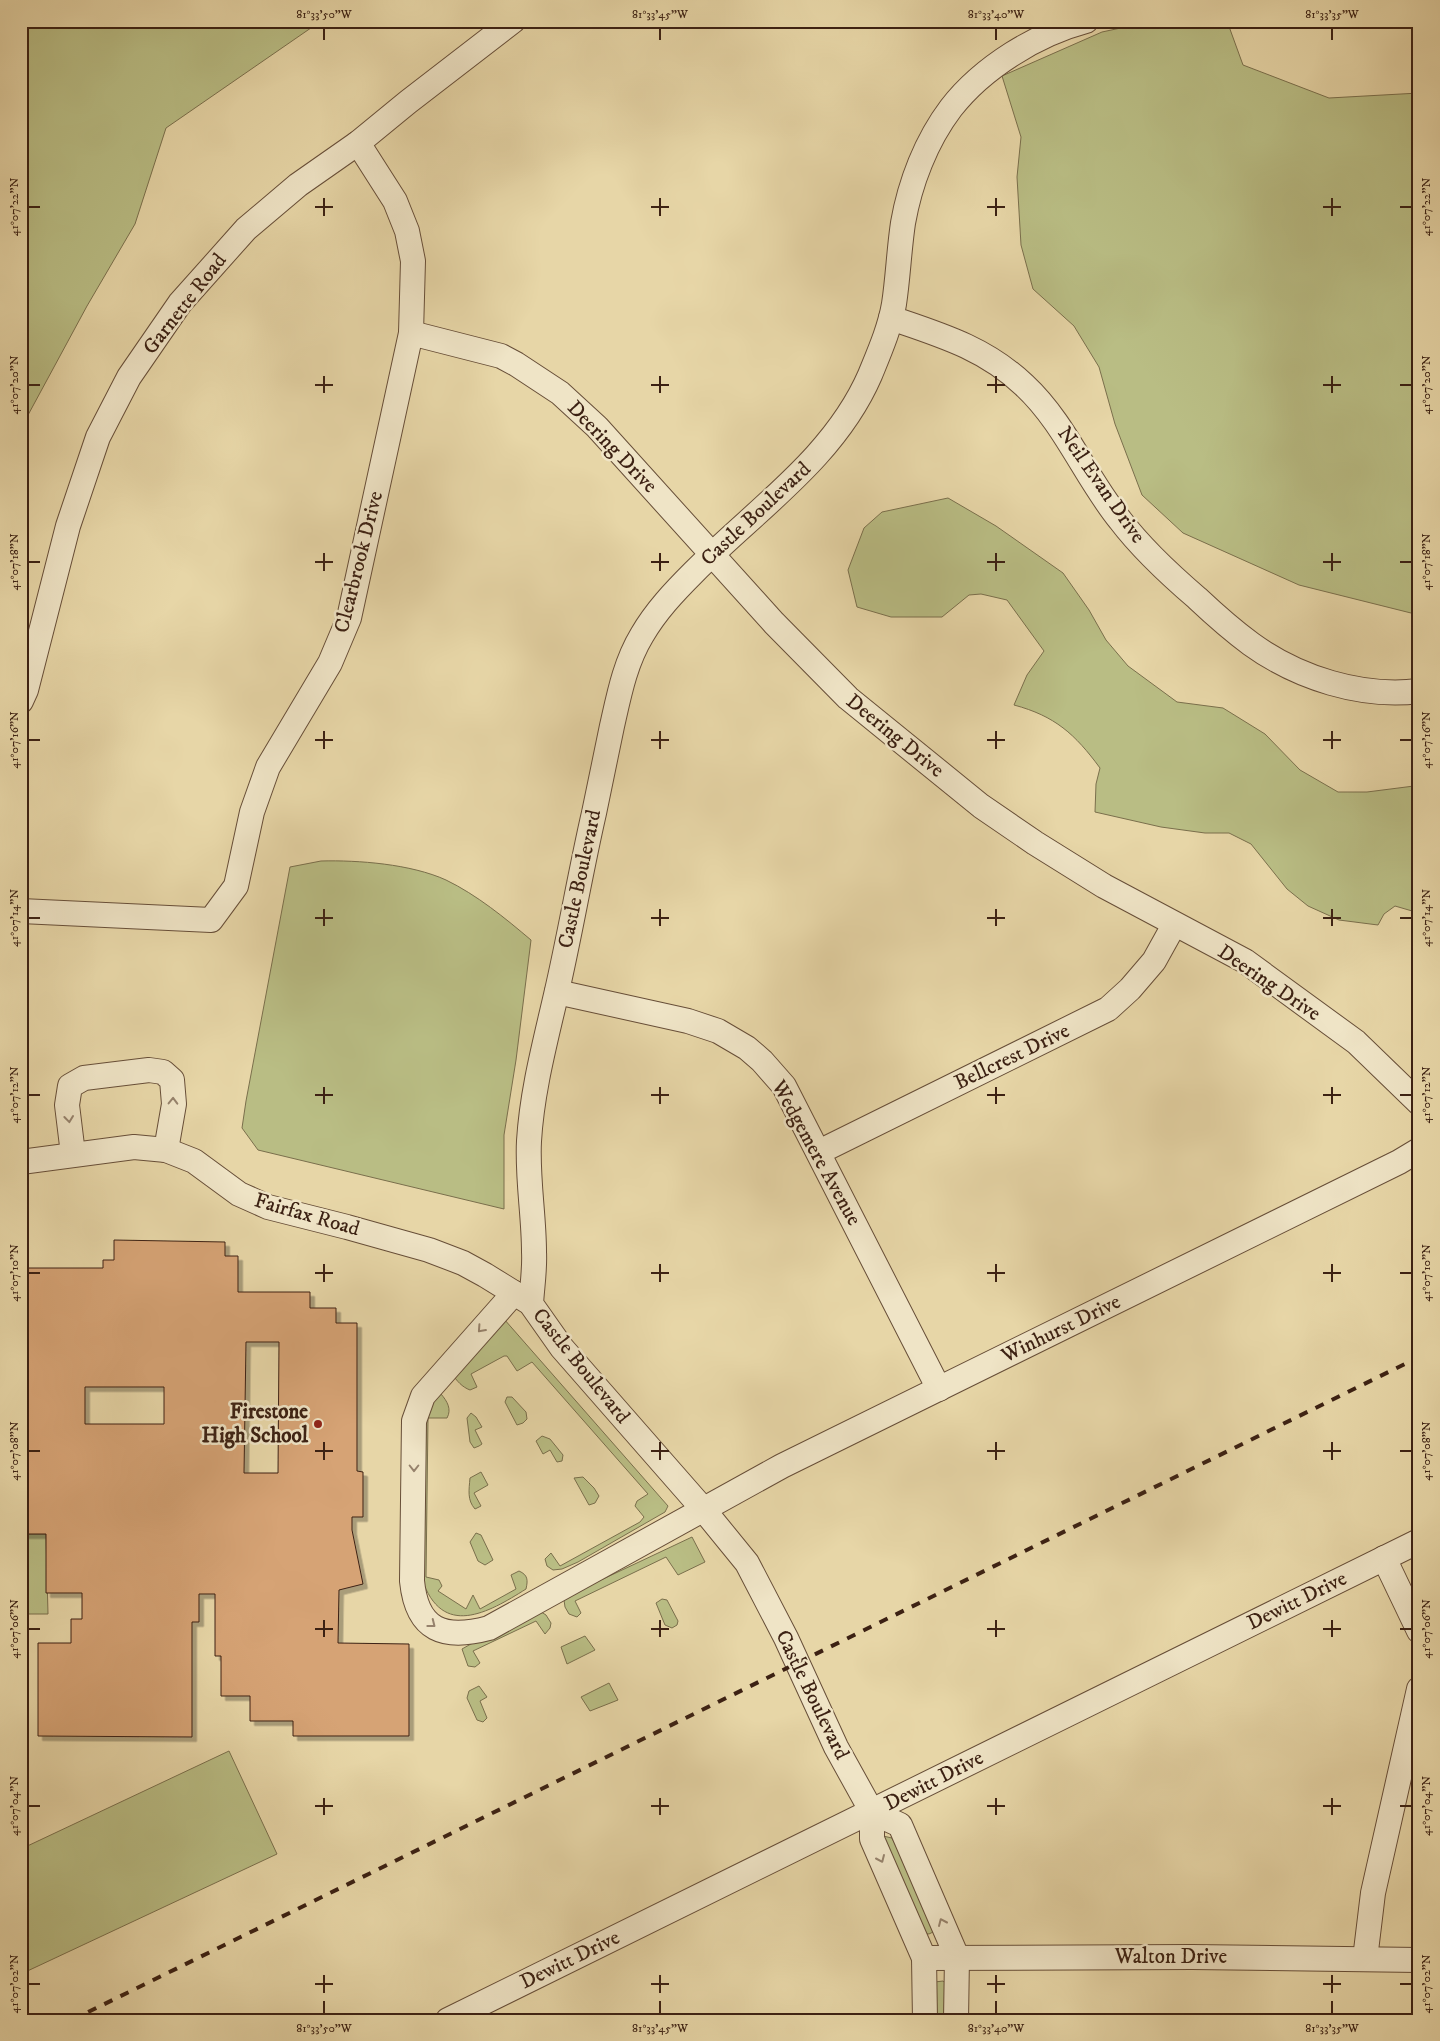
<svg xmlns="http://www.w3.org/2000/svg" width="1440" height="2041" viewBox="0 0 1440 2041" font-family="'IM FELL DW Pica',serif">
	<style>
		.green { fill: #b9bd84; stroke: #7a6f4c }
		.building { fill: #d6a375; stroke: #3c2113; fill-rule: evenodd; filter: url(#shadow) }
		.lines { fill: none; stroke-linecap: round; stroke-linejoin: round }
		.minor-casing { stroke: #674e38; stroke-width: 26 }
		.minor { stroke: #efe4c6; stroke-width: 24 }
		.rail { stroke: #3c2113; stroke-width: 4; stroke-dasharray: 9 9; stroke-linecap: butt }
		.oneway { stroke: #96826c }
		.ticks { fill: none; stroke: #3c2113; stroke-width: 2 }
		.poi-dot { fill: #8f2418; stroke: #efe4c6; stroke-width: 2 }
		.labels { text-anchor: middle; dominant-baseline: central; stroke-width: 5; stroke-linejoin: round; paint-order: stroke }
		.street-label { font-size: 21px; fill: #3c2113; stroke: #efe4c6 }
		.poi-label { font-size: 21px; font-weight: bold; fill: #3c2113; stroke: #efe4c6; text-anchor: end }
		.neatline { fill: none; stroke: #3c2113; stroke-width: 2 }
		.ticks-label { font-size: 12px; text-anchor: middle; fill: #3c2113 }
	</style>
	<defs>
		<filter id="shadow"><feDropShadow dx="4.5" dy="4.5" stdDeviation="0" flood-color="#0004"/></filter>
	</defs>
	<rect width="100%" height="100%" fill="#e7d6a7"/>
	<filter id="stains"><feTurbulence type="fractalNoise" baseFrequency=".004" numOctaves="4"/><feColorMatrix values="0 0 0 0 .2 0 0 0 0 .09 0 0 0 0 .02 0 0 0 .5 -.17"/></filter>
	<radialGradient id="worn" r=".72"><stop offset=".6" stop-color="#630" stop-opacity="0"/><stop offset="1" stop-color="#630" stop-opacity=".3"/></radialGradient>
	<g class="green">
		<polygon points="21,21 321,21 166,128 135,224 87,306 21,428"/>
		<polygon points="1153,21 1227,21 1243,65 1329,98 1419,93 1419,615 1299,585 1183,533 1142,495 1115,424 1099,367 1077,331 1074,326 1033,289 1021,245 1017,177 1021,137 1002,76 1102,32"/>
		<path d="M948 498 996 526 1063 573 1089 610 1106 640 1128 666 1177 702 1223 708 1265 734 1300 770 1338 792H1367L1414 786 1419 783V913L1395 906 1384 914 1378 925 1339 920 1308 906 1287 889 1251 844 1229 833H1205L1161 827 1095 812 1096 784 1100 768C1075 734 1055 716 1014 705L1027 675 1044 651 1007 600 981 594 969 595 942 617H891L857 607 848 570 864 528 882 512Z"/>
		<path d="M321 861C358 860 411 864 446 880 477 895 505 918 531 940L516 1060 504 1135V1209L258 1150 242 1128 246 1101 290 867Z"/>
		<path d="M504 1319 668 1506 665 1512 578 1562 562 1569 553 1570 547 1566 545 1559 551 1553 560 1566 640 1522 644 1517 635 1506 637 1501 648 1494 532 1362 517 1371 507 1356H504L471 1374 477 1387 470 1390C462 1387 457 1381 452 1374Z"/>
		<path d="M441 1394C447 1401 452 1409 447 1418H428L426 1577 439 1580 442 1586 438 1591 466 1609 473 1595 480 1609 516 1589 511 1575 519 1571C528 1575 528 1580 526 1589 488 1613 442 1639 422 1579V1434L433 1395Z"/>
		<polygon points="507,1397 512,1397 526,1412 527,1419 523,1423 517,1425 505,1402"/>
		<polygon points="471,1413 476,1417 482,1427 475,1430 482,1444 479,1446 474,1448 470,1442 467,1418"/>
		<polygon points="542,1436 550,1439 563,1455 562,1461 557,1462 550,1450 543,1454 536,1441"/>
		<path d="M481 1472 488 1485 474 1493 481 1506 475 1509C467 1500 469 1490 470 1478Z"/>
		<polygon points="583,1477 594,1488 599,1496 595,1503 589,1505 574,1478"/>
		<polygon points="476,1533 481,1535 493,1560 485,1565 478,1561 470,1542"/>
		<polygon points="21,1534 46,1534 48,1614 21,1614"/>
		<polygon points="692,1537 705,1562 678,1575 666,1557 575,1601 581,1613 577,1617 569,1614 565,1607 563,1593 597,1577 603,1579"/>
		<polygon points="662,1599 667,1600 678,1621 677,1625 672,1628 665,1625 656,1603"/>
		<polygon points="535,1608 546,1615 551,1623 550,1628 545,1634 536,1621 473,1651 480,1663 475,1667 468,1666 462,1649"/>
		<polygon points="585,1636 595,1650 567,1664 561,1647"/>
		<polygon points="609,1683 618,1700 590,1711 581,1697"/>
		<polygon points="479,1686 487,1697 480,1701 487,1718 483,1722 477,1720 467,1698 469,1691"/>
		<polygon points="229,1751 277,1854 21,1974 21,1849"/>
		<polygon points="883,1836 892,1838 934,1921 933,1932 929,1934 921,1933"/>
		<polygon points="943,1981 948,1985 948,2020 932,2020 935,1982"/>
	</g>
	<path class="building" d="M114 1240 225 1242V1256H238V1292H310V1308H336V1323H357V1471L363 1472V1517H352V1530L363 1584 339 1590 338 1643 409 1644V1736H293V1721H250V1696H221V1656H215V1594H199V1622H192V1737L38 1736V1643H71V1619H82V1593H46V1534H21V1268H103V1260H114ZM246 1342H279L278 1473H244ZM85 1387H164V1424H85Z"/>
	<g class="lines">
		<g class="minor-casing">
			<g id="minor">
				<path d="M891 318C941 335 985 348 1024 385 1065 423 1085 477 1120 520 1142 549 1169 574 1197 598 1214 614 1232 630 1251 644 1298 678 1361 698 1419 691"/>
				<polyline points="411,333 501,356 516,364 560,393 597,427 774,623 848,698 981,806 1035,843 1104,886 1245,961 1356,1042 1419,1103"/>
				<polyline points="21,701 26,690 68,526 98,437 129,377 180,303 246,229 298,185 358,143 408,102 513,21"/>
				<polyline points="21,911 211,920 236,886 252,812 268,767 330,663 349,618 411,333 413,261 407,231 395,201 358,143"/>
				<polyline points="557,992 688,1021 718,1031 747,1048 762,1061 784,1086 939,1389"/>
				<polyline points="819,1152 1108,1009 1130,989 1154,961 1174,925"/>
				<polyline points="73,1154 67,1105 70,1086 84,1078 149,1070 163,1072 172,1080 174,1104 166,1150"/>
				<polyline points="21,1162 134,1147 166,1150 194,1161 239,1194 268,1207 347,1227 429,1250 463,1263 485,1275 527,1301"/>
				<path d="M514 1293 423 1396 414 1421 412 1581C417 1631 444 1640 489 1628L782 1466 1399 1162 1419 1150"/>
				<polyline points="1384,1558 1419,1631"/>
				<polyline points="872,1812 900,1825 957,1957 956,2020"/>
				<polyline points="924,1958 1192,1957 1419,1960"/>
				<polyline points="1365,1959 1373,1893 1419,1689"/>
				<polyline points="448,2020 1419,1541"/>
				<path d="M925 2020 924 1958 872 1839V1812L836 1747 786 1638 747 1563 703 1509 562 1348 531 1304C532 1287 535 1269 534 1252 534 1215 527 1178 529 1141 532 1091 545 1043 556 995 570 935 580 874 594 813 600 784 606 755 612 726 619 695 625 663 642 635 656 611 674 592 694 572 755 510 834 458 870 375 879 353 890 328 894 304 898 278 899 250 903 223 910 183 926 141 951 108 983 67 1037 34 1086 21"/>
			</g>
		</g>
		<use href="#minor" class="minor"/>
		<polyline class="rail" points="72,2020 1419,1357"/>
	</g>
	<defs><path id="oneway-chevron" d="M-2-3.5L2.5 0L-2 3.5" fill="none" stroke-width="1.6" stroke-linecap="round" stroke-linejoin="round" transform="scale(1.25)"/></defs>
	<g class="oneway">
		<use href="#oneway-chevron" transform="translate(173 1101) rotate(-89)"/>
		<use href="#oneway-chevron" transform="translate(69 1119) rotate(83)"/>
		<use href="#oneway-chevron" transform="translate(481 1329) rotate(132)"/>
		<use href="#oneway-chevron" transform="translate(414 1468) rotate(90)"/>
		<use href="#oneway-chevron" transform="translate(432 1624) rotate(38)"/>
		<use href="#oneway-chevron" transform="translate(881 1859) rotate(66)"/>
		<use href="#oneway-chevron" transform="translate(942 1922) rotate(-114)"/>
	</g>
	<path class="ticks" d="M324 28V40M660 28V40M996 28V40M1332 28V40M324 198V216M660 198V216M996 198V216M1332 198V216M28 207H40M315 207H333M651 207H669M987 207H1005M1323 207H1341M1400 207H1412M324 376V393M660 376V393M996 376V393M1332 376V393M28 385H40M315 385H333M651 385H669M987 385H1005M1323 385H1341M1400 385H1412M324 553V571M660 553V571M996 553V571M1332 553V571M28 562H40M315 562H333M651 562H669M987 562H1005M1323 562H1341M1400 562H1412M324 731V749M660 731V749M996 731V749M1332 731V749M28 740H40M315 740H333M651 740H669M987 740H1005M1323 740H1341M1400 740H1412M324 909V926M660 909V926M996 909V926M1332 909V926M28 918H40M315 918H333M651 918H669M987 918H1005M1323 918H1341M1400 918H1412M324 1087V1104M660 1087V1104M996 1087V1104M1332 1087V1104M28 1095H40M315 1095H333M651 1095H669M987 1095H1005M1323 1095H1341M1400 1095H1412M324 1264V1282M660 1264V1282M996 1264V1282M1332 1264V1282M28 1273H40M315 1273H333M651 1273H669M987 1273H1005M1323 1273H1341M1400 1273H1412M324 1442V1460M660 1442V1460M996 1442V1460M1332 1442V1460M28 1451H40M315 1451H333M651 1451H669M987 1451H1005M1323 1451H1341M1400 1451H1412M324 1620V1637M660 1620V1637M996 1620V1637M1332 1620V1637M28 1629H40M315 1629H333M651 1629H669M987 1629H1005M1323 1629H1341M1400 1629H1412M324 1798V1815M660 1798V1815M996 1798V1815M1332 1798V1815M28 1806H40M315 1806H333M651 1806H669M987 1806H1005M1323 1806H1341M1400 1806H1412M324 1975V1993M660 1975V1993M996 1975V1993M1332 1975V1993M28 1984H40M315 1984H333M651 1984H669M987 1984H1005M1323 1984H1341M1400 1984H1412M324 2001V2014M660 2001V2014M996 2001V2014M1332 2001V2014"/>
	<circle class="poi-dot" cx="318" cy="1424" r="5"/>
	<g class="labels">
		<g class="street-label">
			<text transform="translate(185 304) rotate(-52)">Garnette Road</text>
			<text transform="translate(612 447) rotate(46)">Deering Drive</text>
			<text transform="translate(1101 485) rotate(55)">Neil Evan Drive</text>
			<text transform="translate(756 514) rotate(-43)">Castle Boulevard</text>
			<text transform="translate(359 562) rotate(-76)">Clearbrook Drive</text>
			<text transform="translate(895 736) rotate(39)">Deering Drive</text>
			<text transform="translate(580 879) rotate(-78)">Castle Boulevard</text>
			<text transform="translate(1269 983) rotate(34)">Deering Drive</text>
			<text transform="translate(1012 1057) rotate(-26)">Bellcrest Drive</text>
			<text transform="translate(816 1153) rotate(61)">Wedgemere Avenue</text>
			<text transform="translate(307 1215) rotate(16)">Fairfax Road</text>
			<text transform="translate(1061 1329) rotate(-26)">Winhurst Drive</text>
			<text transform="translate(581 1366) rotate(51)">Castle Boulevard</text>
			<text transform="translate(1297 1601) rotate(-26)">Dewitt Drive</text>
			<text transform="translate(812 1695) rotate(64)">Castle Boulevard</text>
			<text transform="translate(934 1781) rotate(-27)">Dewitt Drive</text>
			<text x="1171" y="1957">Walton Drive</text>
			<text transform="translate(570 1960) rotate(-26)">Dewitt Drive</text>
		</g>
		<g class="poi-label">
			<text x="308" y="1412">Firestone<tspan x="308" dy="24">High School</tspan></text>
		</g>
	</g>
	<rect width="1440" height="2041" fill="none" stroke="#e7d6a7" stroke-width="55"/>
	<rect x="28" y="28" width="1384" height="1986" class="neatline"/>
	<g class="ticks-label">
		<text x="324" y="18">81°33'50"W</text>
		<text x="660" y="18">81°33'45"W</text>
		<text x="996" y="18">81°33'40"W</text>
		<text x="1332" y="18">81°33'35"W</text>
		<text transform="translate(14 207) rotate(-90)" y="4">41°07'22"N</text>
		<text transform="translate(1426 207) rotate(-90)" y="4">41°07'22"N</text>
		<text transform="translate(14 385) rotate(-90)" y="4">41°07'20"N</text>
		<text transform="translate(1426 385) rotate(-90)" y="4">41°07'20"N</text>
		<text transform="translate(14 562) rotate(-90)" y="4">41°07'18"N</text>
		<text transform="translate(1426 562) rotate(-90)" y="4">41°07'18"N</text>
		<text transform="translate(14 740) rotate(-90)" y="4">41°07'16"N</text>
		<text transform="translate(1426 740) rotate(-90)" y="4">41°07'16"N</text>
		<text transform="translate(14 918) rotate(-90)" y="4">41°07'14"N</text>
		<text transform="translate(1426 918) rotate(-90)" y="4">41°07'14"N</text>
		<text transform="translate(14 1095) rotate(-90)" y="4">41°07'12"N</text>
		<text transform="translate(1426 1095) rotate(-90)" y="4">41°07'12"N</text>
		<text transform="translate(14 1273) rotate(-90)" y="4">41°07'10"N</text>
		<text transform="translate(1426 1273) rotate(-90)" y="4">41°07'10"N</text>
		<text transform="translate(14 1451) rotate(-90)" y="4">41°07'08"N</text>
		<text transform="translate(1426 1451) rotate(-90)" y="4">41°07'08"N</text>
		<text transform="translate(14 1629) rotate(-90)" y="4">41°07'06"N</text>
		<text transform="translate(1426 1629) rotate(-90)" y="4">41°07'06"N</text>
		<text transform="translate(14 1806) rotate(-90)" y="4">41°07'04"N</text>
		<text transform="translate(1426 1806) rotate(-90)" y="4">41°07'04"N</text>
		<text transform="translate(14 1984) rotate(-90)" y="4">41°07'02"N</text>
		<text transform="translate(1426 1984) rotate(-90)" y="4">41°07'02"N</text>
		<text x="324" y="2032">81°33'50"W</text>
		<text x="660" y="2032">81°33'45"W</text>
		<text x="996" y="2032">81°33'40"W</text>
		<text x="1332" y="2032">81°33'35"W</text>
	</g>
	<rect width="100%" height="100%" filter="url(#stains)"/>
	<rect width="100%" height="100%" fill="url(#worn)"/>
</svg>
